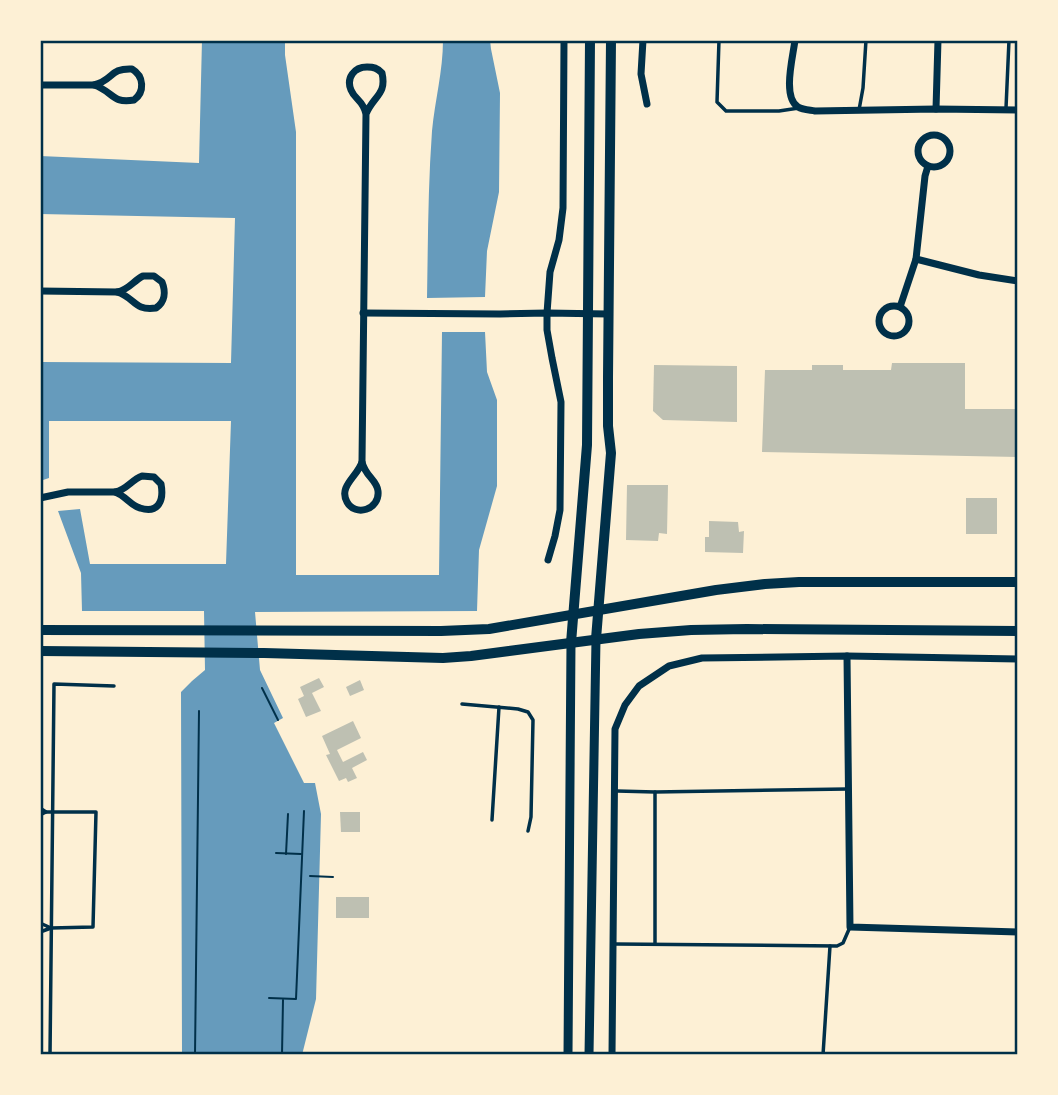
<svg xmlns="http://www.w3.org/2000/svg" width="1058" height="1095" viewBox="0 0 1058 1095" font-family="'Fira Sans',sans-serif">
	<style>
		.water { fill: #669bbc }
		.building { fill: #bec0b2 }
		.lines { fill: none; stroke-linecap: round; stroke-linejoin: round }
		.path { stroke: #003049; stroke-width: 2 }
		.service { stroke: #003049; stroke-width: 3.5 }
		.minor { stroke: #003049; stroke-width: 7 }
		.tertiary { stroke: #003049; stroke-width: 9 }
		.secondary { stroke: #003049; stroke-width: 10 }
		.neatline { fill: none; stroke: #003049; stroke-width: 2.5 }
	</style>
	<rect width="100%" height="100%" fill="#fdf0d5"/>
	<g class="water">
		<polygon points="202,40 285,40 285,55 296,132 296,575 439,575 442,332 485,332 487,372 497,400 497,486 479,550 477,611 255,612 260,670 283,718 274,723 304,783 315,783 321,814 316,999 302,1055 182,1055 181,692 192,681 205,670 204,611 82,611 81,573 58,511 80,509 90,564 226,564 231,421 49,421 49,478 40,481 40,362 231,363 235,218 40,214 40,156 199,163"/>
		<path d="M443 40H490L491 49 500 93 499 192 487 251 485 297 427 298C428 242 428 186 432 131 435 100 443 71 443 40Z"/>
	</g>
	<g class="building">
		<polygon points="892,363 965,363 965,409 1018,409 1018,457 762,452 765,370 812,370 812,365 843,365 843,370 891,370"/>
		<polygon points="654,365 737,366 737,422 663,420 653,411"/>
		<polygon points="627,485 668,485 667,534 659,533 658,541 626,540"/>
		<rect x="966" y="498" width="31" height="36"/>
		<polygon points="709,521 738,522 739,532 744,531 743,553 705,552 705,537 709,537"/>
		<polygon points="319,678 324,687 312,693 321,711 306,717 298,699 304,696 300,687"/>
		<polygon points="360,680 364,690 350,696 346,687"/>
		<polygon points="353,721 361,738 337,750 343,762 363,752 367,760 352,768 357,778 348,782 346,778 339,781 326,755 330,754 322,736"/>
		<polygon points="340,812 360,812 360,832 341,832"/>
		<rect x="336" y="897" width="33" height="21"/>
	</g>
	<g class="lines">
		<g class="path">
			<polyline points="262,688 278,720"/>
			<polyline points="276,853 301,854"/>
			<polyline points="286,854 288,814"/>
			<polyline points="310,876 333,877"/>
			<polyline points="269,998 296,999 304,811"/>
			<polyline points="195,1055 199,711"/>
			<polyline points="282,1055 283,1000"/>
		</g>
		<g class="service">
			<polyline points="719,40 717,102 726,111 779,111 799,108"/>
			<polyline points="1006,108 1009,40"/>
			<polyline points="859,110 863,88 866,40"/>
			<polyline points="462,704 518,709 528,712 533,720 531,817 528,831"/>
			<polyline points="617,791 655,792 847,789"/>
			<polyline points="40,808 46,812 40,815"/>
			<polyline points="46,812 96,812 93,927 51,928"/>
			<polyline points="492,820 499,707"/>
			<polyline points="40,923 51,928 40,932"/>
			<polyline points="615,944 837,946 843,943 850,927"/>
			<polyline points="655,944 655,792"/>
			<polyline points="50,1055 54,684 114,686"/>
			<polyline points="823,1055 830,946"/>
		</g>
		<g class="minor">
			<polyline points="643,40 641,74 647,104"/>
			<path d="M795 40C793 57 782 97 798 107 803 110 810 110 815 111L936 109 1018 110"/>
			<path d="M132 69C144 76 145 92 134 100 111 104 113 91 94 85 114 80 109 68 132 69Z"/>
			<polyline points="40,85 94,85"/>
			<polyline points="936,109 938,40"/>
			<circle cx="934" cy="151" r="16"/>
			<polyline points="916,259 979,275 1018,281"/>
			<path d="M143 276H154L162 282C166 292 165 302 156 308 133 311 136 298 117 292 129 290 133 281 143 276Z"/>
			<polyline points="40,291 117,292"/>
			<circle cx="894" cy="321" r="15"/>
			<polyline points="900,307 916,259 925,176 928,166"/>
			<polyline points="363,313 500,314 547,313 608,314"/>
			<path d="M362 462 366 114C363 100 355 100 351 90 346 78 354 67 367 67 374 67 377 68 382 73 387 95 373 96 366 114"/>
			<path d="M362 462C365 476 377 480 378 491 380 510 355 517 347 502 338 486 358 476 362 462Z"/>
			<path d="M142 476 154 477 161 484C164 500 159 514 140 508 131 506 126 496 115 492 127 490 131 480 142 476Z"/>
			<polyline points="40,498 68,492 115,492"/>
			<polyline points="548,560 555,536 560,510 561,402 552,358 547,330 547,313 550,272 559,240 563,208 564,40"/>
			<polyline points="847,656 1018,659"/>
			<polyline points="612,1055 615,729 625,705 639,686 669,666 702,658 847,656 850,927 1018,932"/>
		</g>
		<g class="tertiary">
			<polyline points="568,1055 571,643"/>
			<polyline points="589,1055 596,639"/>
		</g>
		<g class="secondary">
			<polyline points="40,630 441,631 489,629 716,590 765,584 799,582 1018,582"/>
			<polyline points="596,639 611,453 608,426 608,377 611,40"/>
			<polyline points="571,643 587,445 590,40"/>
			<polyline points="40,651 264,653 443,658 471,656 639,634 691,630 747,629 1018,631"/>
		</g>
	</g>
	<rect width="1058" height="1095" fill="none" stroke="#fdf0d5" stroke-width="84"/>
	<rect x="42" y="42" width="974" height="1011" class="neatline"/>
</svg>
